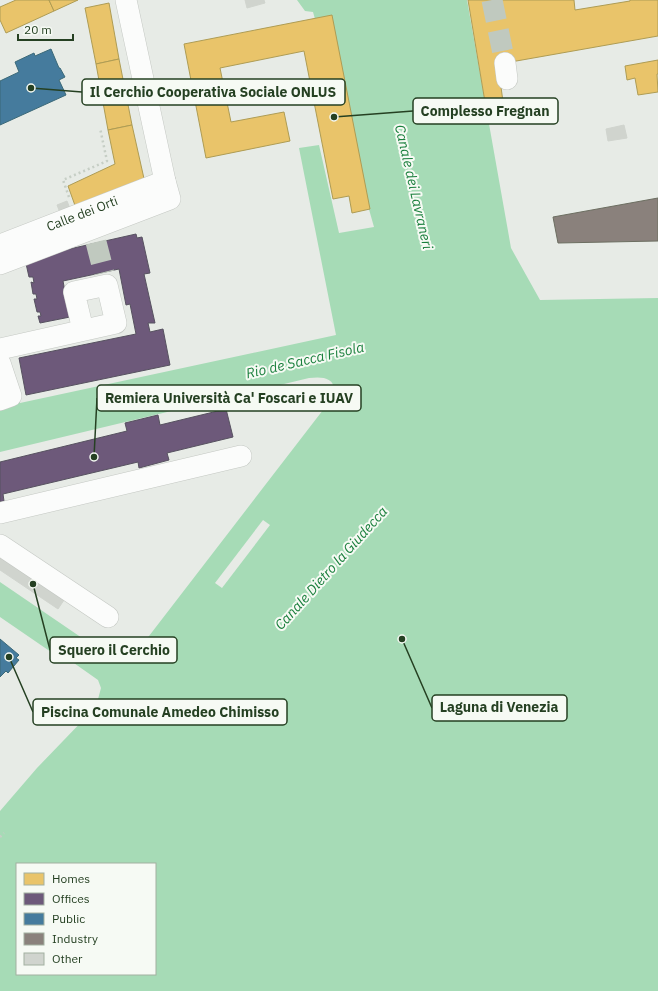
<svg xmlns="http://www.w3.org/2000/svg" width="658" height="991" viewBox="0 0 658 991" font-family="'IBM Plex Sans',sans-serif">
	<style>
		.water { fill: #a6dbb6; fill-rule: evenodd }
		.pier { fill: #e7ebe6 }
		.homes { fill: #e9c46a; stroke: #ae9c54 }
		.offices { fill: #6d597a; stroke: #575260 }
		.public { fill: #457b9d; stroke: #3b6978 }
		.industry { fill: #8a817c; stroke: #6c6e61 }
		.building { fill: #d0d4ce; stroke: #d0d4ce }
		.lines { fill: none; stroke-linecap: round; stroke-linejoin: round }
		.street-tunnel { stroke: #c0c9bf; stroke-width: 21; stroke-dasharray: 21 10; stroke-linecap: butt }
		.street-casing { stroke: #c4c8c3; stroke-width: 22 }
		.path { stroke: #c6cec5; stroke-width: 2.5; stroke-dasharray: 2 3; stroke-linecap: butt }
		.street { stroke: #fbfcfb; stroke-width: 21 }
		.labels { text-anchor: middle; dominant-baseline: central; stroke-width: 4; stroke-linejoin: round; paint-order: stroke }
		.street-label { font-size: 13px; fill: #254022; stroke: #f6faf4 }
		.water-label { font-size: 14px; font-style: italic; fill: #197f3c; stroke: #f6faf4 }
		.leader { fill: none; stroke: #254022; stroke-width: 1.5 }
		.callout-dot { fill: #254022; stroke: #f6faf4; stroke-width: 1.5 }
		.callout { fill: #f6faf4; stroke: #254022; stroke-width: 1.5 }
		.callout-label { font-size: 14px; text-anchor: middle; font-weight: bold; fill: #254022 }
	</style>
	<rect width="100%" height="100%" fill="#e7ebe6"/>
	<path class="water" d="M297 0H467L511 248 540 300 658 298V991H0V811L37 768 89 714 97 703 101 688 98 680 54 649 51 652 0 617V582L107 655C119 660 130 658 139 649L333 397C338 378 324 376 309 378L0 452V408L19 401 20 403 336 335 299 148 319 145 339 233 374 227 313 12 305 11ZM17 864H155V974H17Z"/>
	<polygon class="pier" points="263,520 270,525 222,588 215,583"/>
	<g class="homes">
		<polygon points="16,0 49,0 54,11 6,33 0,20 0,7"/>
		<polygon points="49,0 78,0 54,11"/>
		<polygon points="468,0 574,0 575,10 630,1 630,0 658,0 658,36 505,63 500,80 505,116 488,120"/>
		<polygon points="109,3 119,59 96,64 85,8"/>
		<polygon points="332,15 370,209 352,213 349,196 333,199 304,51 220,68 231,122 284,112 290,141 206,158 184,44"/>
		<polygon points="119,59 132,125 108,130 96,64"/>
		<polygon points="658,60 658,74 657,74 658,92 638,95 635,78 627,80 625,66"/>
		<polygon points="132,125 145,183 77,211 68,186 115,164 108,130"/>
	</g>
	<g class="offices">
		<polygon points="136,234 137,238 142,237 150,273 144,274 155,323 148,323 150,332 163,329 170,365 26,395 19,358 136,334 130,304 126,305 119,269 63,281 70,317 40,323 38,316 41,316 40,312 37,312 34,299 37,299 36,294 33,294 31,282 34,283 33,277 29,277 25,259"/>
		<polygon points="226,409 233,437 167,453 169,460 139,468 138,462 3,494 4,501 0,502 0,462 127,431 125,423 158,415 160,425"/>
	</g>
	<g class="public">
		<polygon points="51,49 59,68 60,68 65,77 59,80 66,95 0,125 0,81 19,72 15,62 34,53 35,56"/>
		<polygon points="0,639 19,655 16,658 19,660 8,673 6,671 0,677"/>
	</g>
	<polygon class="industry" points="658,198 658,241 558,243 553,217"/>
	<g class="building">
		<polygon points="245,0 264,0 265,3 247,8"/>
		<polygon points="624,125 627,138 608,141 606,129"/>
		<polygon points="67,201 71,211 61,215 57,205"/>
		<polygon points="0,555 66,597 58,609 0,570"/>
	</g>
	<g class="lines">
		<g class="street-tunnel">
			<polyline points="492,0 505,63"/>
			<polyline points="96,242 104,273"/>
		</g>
		<g class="street-casing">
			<g id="street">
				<polyline points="505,63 507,79"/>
				<path id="s1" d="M0 245 165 181"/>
				<polyline points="0,264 170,199 165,181 126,0"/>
				<polyline points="0,349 116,323 107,285 74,292 83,330"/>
				<polyline points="0,363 11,396 0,400"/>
				<polyline points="0,513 241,456"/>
				<polyline points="0,545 108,617"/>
			</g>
		</g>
		<g class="path">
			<polyline points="69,197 63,180 107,161 100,128"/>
			<polyline points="0,837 4,833"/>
		</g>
		<use href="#street" class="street"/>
	</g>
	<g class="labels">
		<g class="street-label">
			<text stroke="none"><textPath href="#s1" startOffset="88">Calle dei Orti</textPath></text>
		</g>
		<g class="water-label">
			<text transform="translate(414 187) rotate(77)">Canale dei Lavraneri</text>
			<text transform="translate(305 360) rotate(-13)">Rio de Sacca Fisola</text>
			<text transform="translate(331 568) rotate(-48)">Canale Dietro la Giudecca</text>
		</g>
	</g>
	<path class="leader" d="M31 88L82 92M334 117L413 111M94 457L97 398M33 584L50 650M402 639L432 708M9 657L33 712"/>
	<g class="callout-dot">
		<circle cx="31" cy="88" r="4"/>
		<circle cx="334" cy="117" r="4"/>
		<circle cx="94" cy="457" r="4"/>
		<circle cx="33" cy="584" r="4"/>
		<circle cx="402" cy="639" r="4"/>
		<circle cx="9" cy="657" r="4"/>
	</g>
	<g class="callout">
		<rect x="82" y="79" width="263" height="26" rx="4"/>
		<rect x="413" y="98" width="145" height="26" rx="4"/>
		<rect x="97" y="385" width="264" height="26" rx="4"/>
		<rect x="50" y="637" width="127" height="26" rx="4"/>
		<rect x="432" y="695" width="135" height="26" rx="4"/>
		<rect x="33" y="699" width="254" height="26" rx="4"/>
	</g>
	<g class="callout-label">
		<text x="213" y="97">Il Cerchio Cooperativa Sociale ONLUS</text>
		<text x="485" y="116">Complesso Fregnan</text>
		<text x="229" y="403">Remiera Università Ca' Foscari e IUAV</text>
		<text x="114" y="655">Squero il Cerchio</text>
		<text x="499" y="712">Laguna di Venezia</text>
		<text x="160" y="717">Piscina Comunale Amedeo Chimisso</text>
	</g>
	<rect x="16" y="863" width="140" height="112" fill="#f6faf4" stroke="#a2b0a0"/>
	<rect x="24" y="873" width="20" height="12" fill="#e9c46a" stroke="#a2b0a0"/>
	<text x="52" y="883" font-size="12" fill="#254022">Homes</text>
	<rect x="24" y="893" width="20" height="12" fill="#6d597a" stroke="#a2b0a0"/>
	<text x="52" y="903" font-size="12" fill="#254022">Offices</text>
	<rect x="24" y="913" width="20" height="12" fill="#457b9d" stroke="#a2b0a0"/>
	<text x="52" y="923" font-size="12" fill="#254022">Public</text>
	<rect x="24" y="933" width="20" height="12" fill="#8a817c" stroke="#a2b0a0"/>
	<text x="52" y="943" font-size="12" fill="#254022">Industry</text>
	<rect x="24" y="953" width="20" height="12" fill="#d0d4ce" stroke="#a2b0a0"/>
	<text x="52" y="963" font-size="12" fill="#254022">Other</text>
	<path d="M18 34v6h55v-6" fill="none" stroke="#254022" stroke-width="2"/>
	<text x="24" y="34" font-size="12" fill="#254022" stroke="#f6faf4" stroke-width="3" paint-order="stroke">20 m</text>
</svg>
